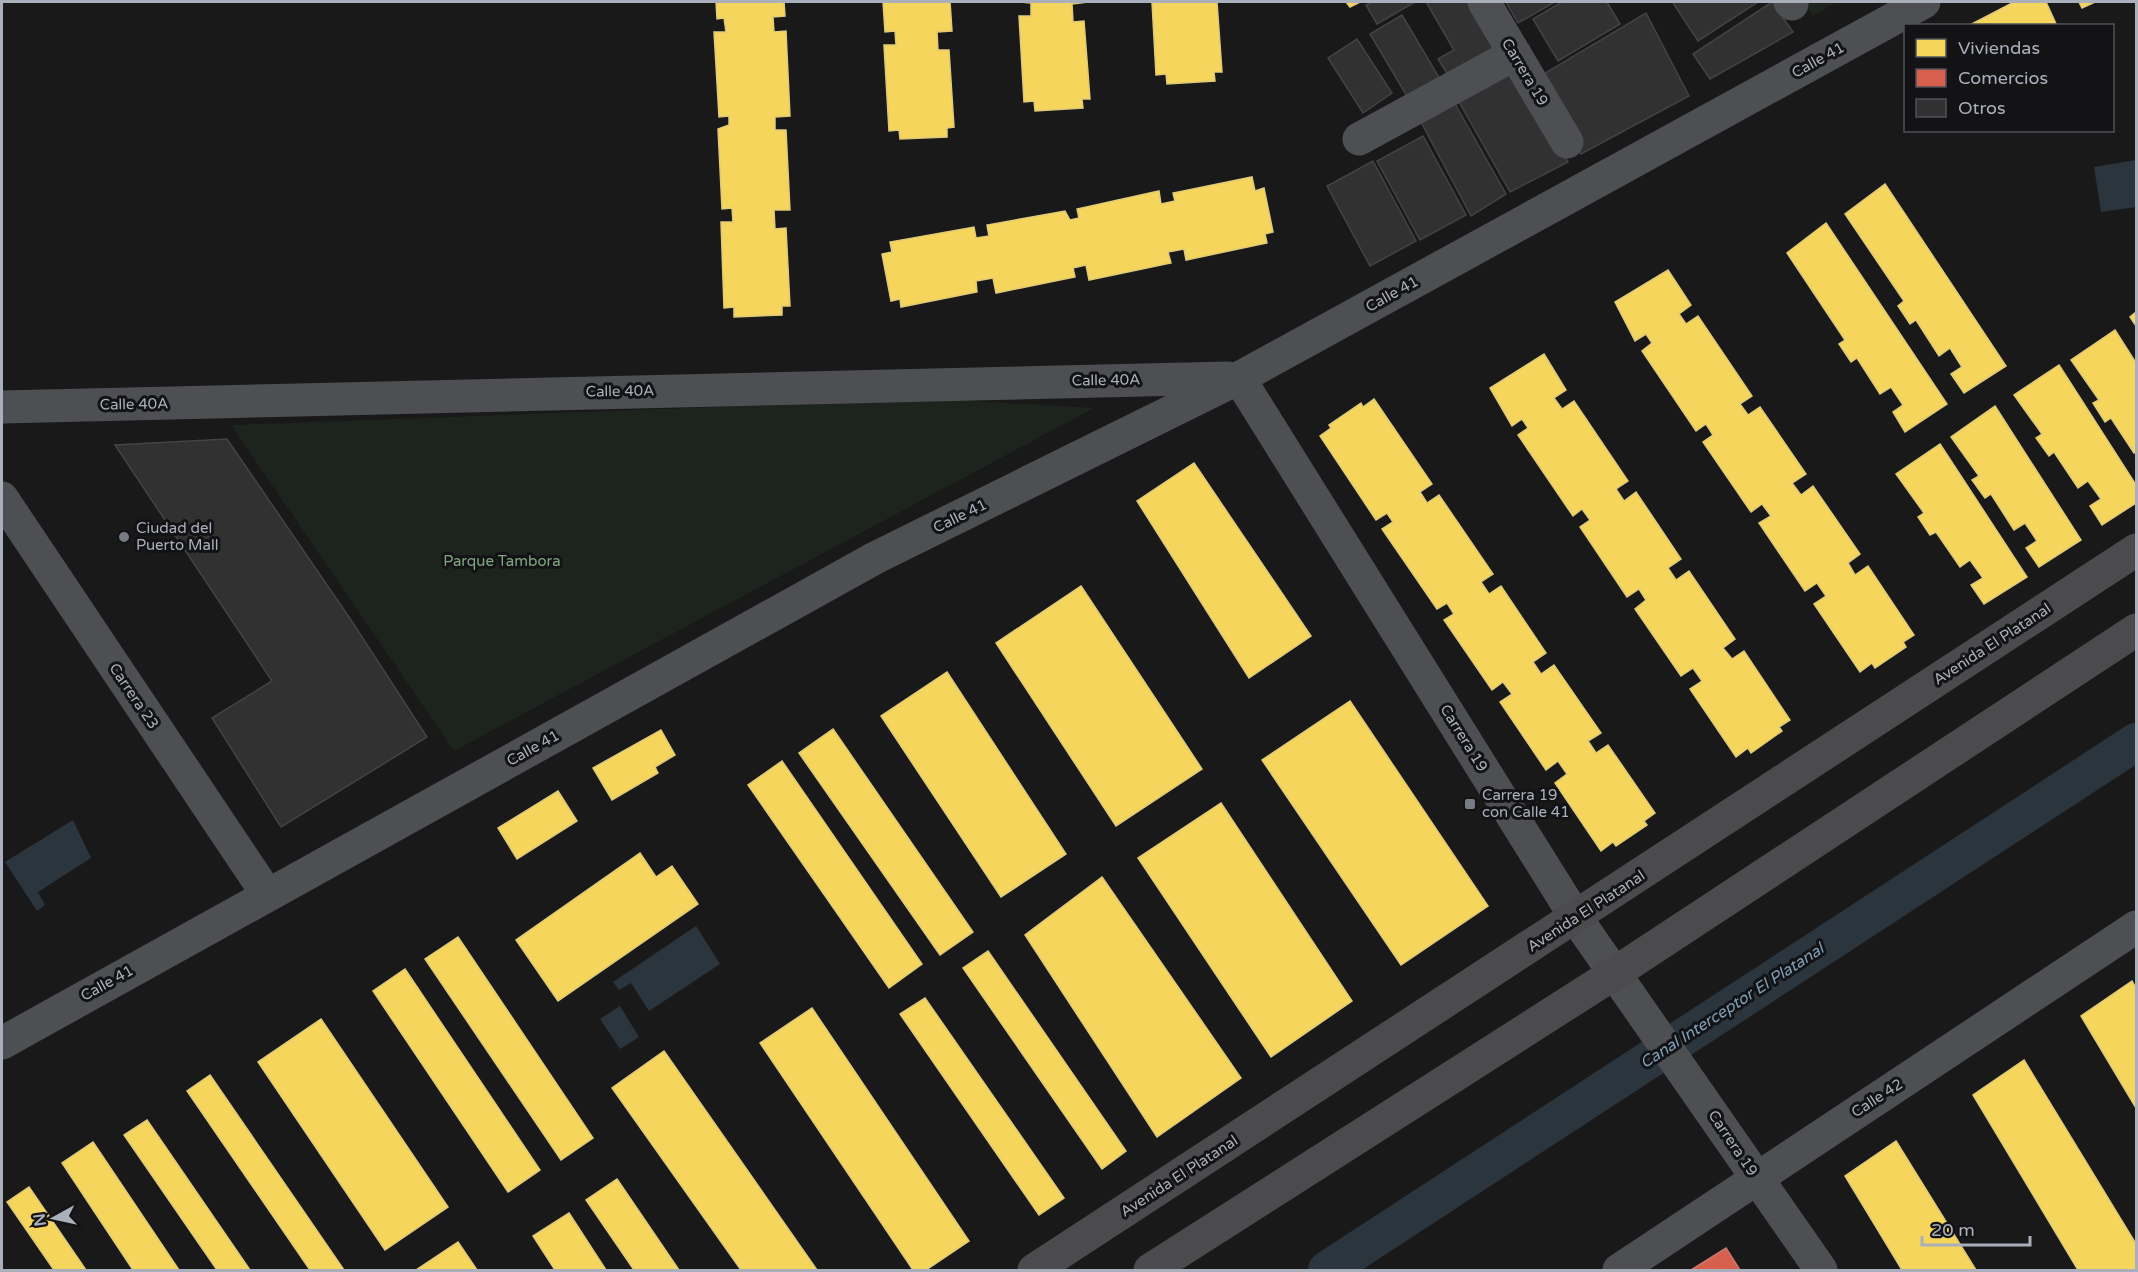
<svg xmlns="http://www.w3.org/2000/svg" width="2138" height="1272" viewBox="0 0 2138 1272" font-family="'Varela Round',sans-serif">
	<style>
		.green { fill: #1d241e }
		.water { fill: #2b353d }
		.homes { fill: #f6d55c; stroke: #dfca78; stroke-width: 1.5 }
		.shops { fill: #d6604d; stroke: #c9786e; stroke-width: 1.5 }
		.lines { fill: none; stroke-linecap: round; stroke-linejoin: round }
		.canal { stroke: #2b353d; stroke-width: 38 }
		.building { fill: #313132; stroke: #424346; stroke-width: 1.5 }
		.minor { stroke: #4d4f53; stroke-width: 33 }
		.major { stroke: #4b4b4e; stroke-width: 33 }
		.poi-dot { fill: #777b83; stroke: #131316; stroke-width: 2 }
		.labels { text-anchor: middle; dominant-baseline: central; stroke-width: 6; stroke-linejoin: round; paint-order: stroke }
		.street-label { font-size: 15px; fill: #aab0bb; stroke: #131316 }
		.poi-label { font-size: 15px; fill: #aab0bb; stroke: #131316; text-anchor: start }
		.park-label { font-size: 15px; fill: #80a781; stroke: #131316 }
		.water-label { font-size: 16px; font-style: italic; fill: #7fa0b8; stroke: #131316 }
	</style>
	<rect width="100%" height="100%" fill="#19191a"/>
	<g class="green">
		<polygon points="1804,2 1837,2 1813,16"/>
		<polygon points="936,399 1094,408 454,751 231,425"/>
	</g>
	<g class="water">
		<polygon points="2136,160 2136,207 2101,212 2094,167"/>
		<polygon points="73,820 91,858 38,892 45,905 37,911 5,862"/>
		<polygon points="696,926 720,964 649,1011 631,983 619,990 613,982"/>
		<polygon points="620,1006 639,1037 620,1049 600,1019"/>
	</g>
	<g class="homes">
		<polygon points="716,2 784,2 785,16 773,17 774,32 786,31 790,116 775,117 775,130 786,130 790,210 774,210 775,229 786,228 790,306 782,306 782,315 734,317 734,307 724,308 721,222 733,222 732,208 722,209 718,129 729,125 729,116 719,117 714,32 726,32 724,18 717,19"/>
		<polygon points="883,2 950,2 952,31 937,32 938,50 949,50 954,127 947,128 947,137 900,139 899,130 889,131 884,45 896,45 895,31 885,32"/>
		<polygon points="1020,2 1088,2 1072,4 1073,22 1084,21 1090,99 1082,99 1083,108 1035,111 1034,101 1024,102 1019,16 1031,16 1031,3"/>
		<polygon points="1152,2 1217,2 1222,72 1214,72 1215,81 1167,84 1166,74 1156,75"/>
		<polygon points="1346,2 1360,2 1350,7"/>
		<polygon points="2014,2 2046,2 2057,26 1968,26"/>
		<polygon points="2079,2 2095,2 2082,8"/>
		<polygon points="1252,177 1255,191 1264,188 1273,232 1265,234 1267,243 1186,260 1184,249 1168,252 1171,263 1089,280 1086,265 1073,268 1075,277 996,293 993,278 976,281 977,292 901,307 900,299 891,301 882,254 892,252 890,242 974,227 976,238 989,236 987,225 1065,211 1070,220 1079,218 1077,209 1159,191 1161,204 1175,201 1173,193"/>
		<polygon points="1885,184 2006,366 1964,393 1951,374 1962,367 1950,348 1939,356 1916,320 1910,324 1898,306 1904,301 1845,214"/>
		<polygon points="1826,223 1947,404 1905,432 1893,412 1903,405 1891,387 1880,394 1857,358 1851,362 1839,344 1845,340 1787,253"/>
		<polygon points="1668,270 1691,305 1679,314 1686,324 1698,316 1752,396 1740,404 1748,415 1760,407 1806,474 1792,483 1801,495 1813,486 1860,554 1848,563 1855,575 1868,566 1914,635 1903,642 1906,647 1875,668 1872,663 1860,672 1814,604 1826,596 1817,583 1805,591 1759,523 1771,516 1762,504 1751,512 1703,442 1713,435 1706,424 1696,431 1642,351 1652,343 1646,334 1635,341 1615,302"/>
		<polygon points="2136,312 2136,326 2130,317"/>
		<polygon points="2115,330 2136,363 2136,452 2134,453 2111,418 2105,422 2093,403 2099,400 2071,360"/>
		<polygon points="1544,354 1566,390 1554,398 1562,409 1574,401 1628,481 1616,489 1624,501 1636,492 1681,559 1668,568 1676,580 1689,571 1735,639 1723,648 1732,659 1744,651 1790,720 1779,727 1782,731 1751,753 1748,748 1736,757 1690,689 1702,681 1693,668 1681,676 1635,609 1646,600 1639,589 1627,597 1580,527 1590,520 1582,509 1573,516 1518,435 1528,428 1522,419 1512,426 1490,388"/>
		<polygon points="2059,365 2136,485 2136,503 2102,525 2090,506 2101,499 2088,481 2078,488 2054,452 2049,456 2036,438 2042,434 2014,395"/>
		<polygon points="1374,399 1432,484 1420,492 1427,503 1439,495 1493,574 1481,582 1489,594 1501,586 1546,653 1533,662 1541,674 1554,665 1601,733 1588,741 1596,753 1608,745 1655,813 1644,821 1647,825 1616,846 1613,842 1601,851 1555,783 1567,774 1558,761 1546,770 1500,702 1512,694 1503,682 1492,690 1444,620 1454,614 1447,603 1437,609 1382,529 1393,522 1387,513 1376,520 1320,436 1331,428 1329,425 1361,403 1363,407"/>
		<polygon points="1995,406 2081,540 2039,567 2026,548 2037,541 2025,523 2014,530 1991,494 1985,498 1972,480 1979,476 1951,437"/>
		<polygon points="1940,444 2027,577 1984,604 1971,585 1983,578 1970,560 1960,567 1936,532 1930,535 1918,517 1924,513 1896,474"/>
		<polygon points="1194,463 1311,636 1249,678 1137,501"/>
		<polygon points="1081,586 1202,769 1116,826 996,643"/>
		<polygon points="947,672 1066,854 1001,897 881,716"/>
		<polygon points="1350,701 1488,906 1401,965 1262,760"/>
		<polygon points="833,729 973,932 940,955 799,753"/>
		<polygon points="661,730 675,755 655,767 658,773 612,800 593,768"/>
		<polygon points="782,761 922,964 889,988 748,785"/>
		<polygon points="558,791 577,821 517,859 498,828"/>
		<polygon points="1221,803 1352,1001 1271,1057 1138,858"/>
		<polygon points="640,853 656,877 672,866 698,904 558,1001 516,940"/>
		<polygon points="1102,877 1241,1078 1157,1137 1025,935"/>
		<polygon points="458,937 593,1138 561,1160 425,959"/>
		<polygon points="988,951 1126,1151 1102,1169 963,968"/>
		<polygon points="405,969 540,1170 508,1192 373,991"/>
		<polygon points="2132,981 2136,988 2136,1108 2081,1016"/>
		<polygon points="925,998 1064,1198 1039,1215 900,1014"/>
		<polygon points="812,1008 969,1241 926,1270 913,1270 760,1043"/>
		<polygon points="321,1019 448,1207 385,1250 258,1062"/>
		<polygon points="664,1051 817,1270 741,1270 612,1088"/>
		<polygon points="2024,1060 2136,1244 2136,1270 2078,1270 1973,1095"/>
		<polygon points="210,1075 344,1270 310,1270 187,1091"/>
		<polygon points="147,1120 250,1270 217,1270 124,1135"/>
		<polygon points="1896,1141 1976,1270 1902,1270 1845,1176"/>
		<polygon points="93,1142 179,1270 133,1270 62,1163"/>
		<polygon points="617,1179 679,1270 634,1270 586,1200"/>
		<polygon points="29,1187 86,1270 54,1270 7,1202"/>
		<polygon points="569,1213 606,1270 555,1270 533,1236"/>
		<polygon points="458,1242 477,1270 416,1270"/>
	</g>
	<polygon class="shops" points="1726,1248 1740,1270 1691,1270"/>
	<g class="lines">
		<polyline class="canal" points="1327,1270 2136,742"/>
	</g>
	<g class="building">
		<polygon points="1372,2 1415,2 1377,24 1366,5"/>
		<polygon points="1426,2 1467,2 1495,48 1448,75 1438,59 1454,50"/>
		<polygon points="1506,2 1555,2 1518,23"/>
		<polygon points="1562,2 1607,2 1620,24 1558,61 1533,19"/>
		<polygon points="1676,2 1758,2 1698,41 1673,3"/>
		<polygon points="1772,2 1793,32 1710,79 1693,54"/>
		<polygon points="1646,13 1689,96 1581,154 1542,75"/>
		<polygon points="1402,15 1440,79 1408,98 1370,34"/>
		<polygon points="1357,39 1392,93 1363,113 1328,58"/>
		<polygon points="1511,68 1568,162 1510,192 1459,102"/>
		<polygon points="1454,102 1506,194 1471,216 1421,122"/>
		<polygon points="1423,136 1466,215 1420,240 1377,161"/>
		<polygon points="1373,161 1416,241 1370,266 1327,186"/>
		<polygon points="227,439 351,620 427,737 281,827 212,718 272,681 115,445"/>
	</g>
	<g class="lines">
		<g class="minor">
			<polyline points="1484,2 1567,142"/>
			<polyline points="1790,2 1792,4"/>
			<polyline points="1359,139 1515,54"/>
			<polyline points="1239,378 1576,918 1821,1270"/>
			<polyline points="2,407 1228,378"/>
			<polyline points="2,498 267,894"/>
			<polyline points="2,1043 875,558 1239,378 1924,2"/>
			<polyline points="1619,1270 2136,927"/>
		</g>
		<g class="major">
			<polyline points="1034,1270 2136,550"/>
			<polyline points="1150,1270 1615,973 2136,630"/>
		</g>
	</g>
	<g class="poi-dot">
		<circle cx="124" cy="537" r="6"/>
		<rect x="1464" y="798" width="12" height="12" rx="3"/>
	</g>
	<g class="labels">
		<g class="street-label">
			<text transform="translate(1818 60) rotate(-29)">Calle 41</text>
			<text transform="translate(1525 72) rotate(59)">Carrera 19</text>
			<text transform="translate(1392 294) rotate(-29)">Calle 41</text>
			<text transform="translate(1106 380) rotate(-1)">Calle 40A</text>
			<text transform="translate(620 391) rotate(-1)">Calle 40A</text>
			<text transform="translate(134 404) rotate(-1)">Calle 40A</text>
			<text transform="translate(960 516) rotate(-26)">Calle 41</text>
			<text transform="translate(1992 644) rotate(-33)">Avenida El Platanal</text>
			<text transform="translate(134 696) rotate(56)">Carrera 23</text>
			<text transform="translate(1464 738) rotate(58)">Carrera 19</text>
			<text transform="translate(533 748) rotate(-29)">Calle 41</text>
			<text transform="translate(1586 911) rotate(-33)">Avenida El Platanal</text>
			<text transform="translate(107 983) rotate(-29)">Calle 41</text>
			<text transform="translate(1877 1098) rotate(-33)">Calle 42</text>
			<text transform="translate(1733 1143) rotate(56)">Carrera 19</text>
			<text transform="translate(1179 1176) rotate(-33)">Avenida El Platanal</text>
		</g>
		<g class="poi-label">
			<text x="136" y="528">Ciudad del<tspan x="136" dy="17">Puerto Mall</tspan></text>
			<text x="1482" y="795">Carrera 19<tspan x="1482" dy="17">con Calle 41</tspan></text>
		</g>
		<g class="park-label">
			<text x="502" y="561">Parque Tambora</text>
		</g>
		<g class="water-label">
			<text transform="translate(1732 1006) rotate(-33)">Canal Interceptor El Platanal</text>
		</g>
	</g>
	<rect width="2138" height="1272" fill="none" stroke="#aab0bb" stroke-width="6"/>
	<rect x="1904" y="24" width="210" height="108" fill="#131316" stroke="#4f5258" stroke-width="1.5"/>
	<rect x="1916" y="39" width="30" height="18" fill="#f6d55c" stroke="#4f5258" stroke-width="1.5"/>
	<text x="1958" y="54" font-size="18" fill="#aab0bb">Viviendas</text>
	<rect x="1916" y="69" width="30" height="18" fill="#d6604d" stroke="#4f5258" stroke-width="1.5"/>
	<text x="1958" y="84" font-size="18" fill="#aab0bb">Comercios</text>
	<rect x="1916" y="99" width="30" height="18" fill="#313132" stroke="#4f5258" stroke-width="1.5"/>
	<text x="1958" y="114" font-size="18" fill="#aab0bb">Otros</text>
	<g transform="translate(54 1218) rotate(262)" stroke="#131316" stroke-width="4.5" paint-order="stroke">
	<path d="M0-4.5L10 22L0 15L-10 22Z" fill="#aab0bb"/>
	<text y="-9" font-size="16" font-weight="bold" text-anchor="middle" fill="#aab0bb">N</text>
	</g>
	<path d="M1922 1236v9h108v-9" fill="none" stroke="#aab0bb" stroke-width="3"/>
	<text x="1931" y="1236" font-size="18" fill="#aab0bb" stroke="#131316" stroke-width="4.5" paint-order="stroke">20 m</text>
</svg>
